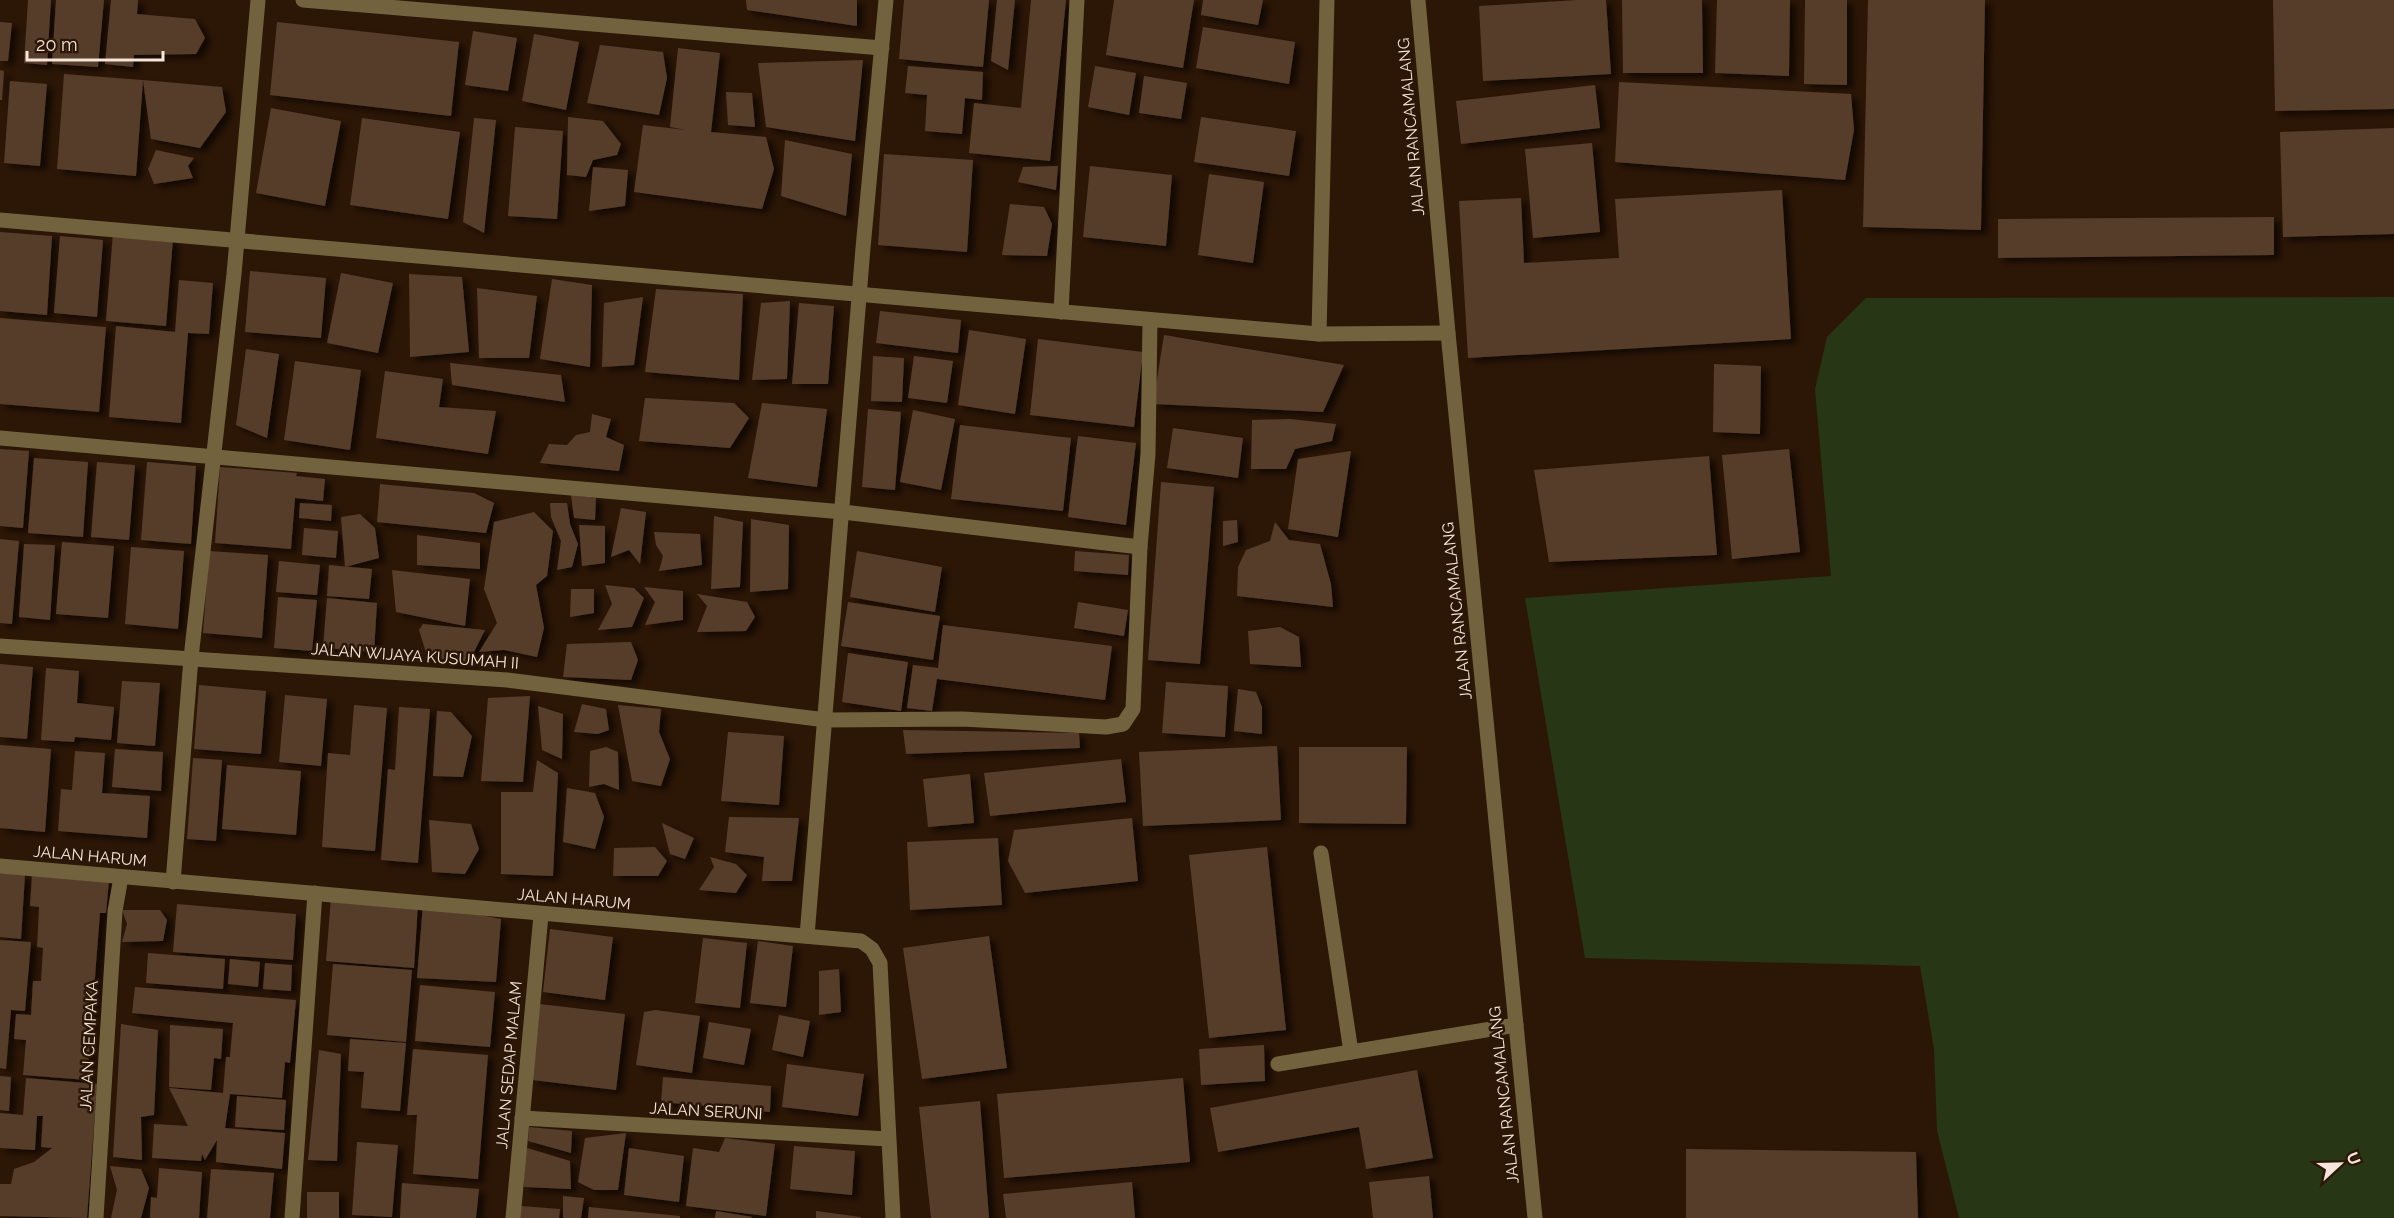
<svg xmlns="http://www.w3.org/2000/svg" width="2394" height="1218" viewBox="0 0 2394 1218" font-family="Raleway,sans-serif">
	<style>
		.green { fill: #273615 }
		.building { fill: #563c2c; filter: url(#shadow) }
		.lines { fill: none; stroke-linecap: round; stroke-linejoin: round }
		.minor { stroke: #73623e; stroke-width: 15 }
		.labels { text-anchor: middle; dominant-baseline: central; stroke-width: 5; stroke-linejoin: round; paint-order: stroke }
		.street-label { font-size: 16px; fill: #f5e5db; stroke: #2c1606 }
	</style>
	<defs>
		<filter id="shadow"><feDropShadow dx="6" dy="4" stdDeviation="3" flood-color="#0009"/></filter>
	</defs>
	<rect width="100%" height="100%" fill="#2c1606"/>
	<polygon class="green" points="2394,297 2394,1218 1959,1218 1937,1131 1934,1049 1920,966 1585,958 1525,598 1831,576 1815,389 1827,337 1866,298"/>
	<g class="building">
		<polygon points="28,0 51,0 47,65 24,63"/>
		<polygon points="56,0 104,0 98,67 52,64"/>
		<polygon points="111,0 138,0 137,14 195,19 205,38 196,54 134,55 133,67 105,64"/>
		<polygon points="746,0 857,0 857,26 747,10"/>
		<polygon points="904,0 989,0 983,67 899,59"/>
		<polygon points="997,0 1015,0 1008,70 991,61"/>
		<polygon points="1031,0 1066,0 1050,161 969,153 974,103 1021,108"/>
		<polygon points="1114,0 1194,0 1183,68 1106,55"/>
		<polygon points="1203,0 1263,0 1258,25 1201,15"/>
		<polygon points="1577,0 1606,0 1611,74 1483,81 1479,6"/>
		<polygon points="1622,0 1702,0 1703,73 1623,73"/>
		<polygon points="1717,0 1790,0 1789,76 1715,73"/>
		<polygon points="1805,0 1847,0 1847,85 1804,84"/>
		<polygon points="1868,0 1985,0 1981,230 1863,227"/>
		<polygon points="2273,0 2394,0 2394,109 2275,111"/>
		<polygon points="0,22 12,23 8,61 0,61"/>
		<polygon points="277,22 459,42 451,116 270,95"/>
		<polygon points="1203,27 1295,42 1289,84 1196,68"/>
		<polygon points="473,31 517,38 508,91 465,85"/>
		<polygon points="534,34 579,42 566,110 522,101"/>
		<polygon points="600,45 663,52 667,78 659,115 587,103"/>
		<polygon points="678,48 720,53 711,132 766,137 774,169 762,209 634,192 643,125 686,130 670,127"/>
		<polygon points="863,60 855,141 766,127 758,63"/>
		<polygon points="908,66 983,72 982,100 965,98 962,134 925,131 927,95 905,93"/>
		<polygon points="1095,66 1136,73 1129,115 1088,107"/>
		<polygon points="0,70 4,71 2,100 0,100"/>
		<polygon points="64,74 143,80 136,176 57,169"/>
		<polygon points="1144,76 1187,83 1181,119 1139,113"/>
		<polygon points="143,80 222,87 226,112 200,148 151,139"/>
		<polygon points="10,81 47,84 40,166 4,163"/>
		<polygon points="1619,82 1851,94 1854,130 1845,180 1615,162"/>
		<polygon points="1595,85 1600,128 1461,144 1456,101"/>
		<polygon points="726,92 752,93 755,127 728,125"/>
		<polygon points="271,108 341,121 325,206 256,193"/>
		<polygon points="568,117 603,121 621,144 617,155 593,160 586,177 567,175"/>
		<polygon points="1201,117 1296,131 1289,176 1194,162"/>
		<polygon points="362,118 460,132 448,219 350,205"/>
		<polygon points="474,118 496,120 484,233 463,222"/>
		<polygon points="515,127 563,131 557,219 508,216"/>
		<polygon points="2394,128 2394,234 2283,237 2280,132"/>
		<polygon points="785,140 852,154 846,216 781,196"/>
		<polygon points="1592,143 1600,232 1533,238 1525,149"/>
		<polygon points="156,150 194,158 188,166 193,178 154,184 148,169"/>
		<polygon points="884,154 973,160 967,252 878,245"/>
		<polygon points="1058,166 1056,190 1018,182 1023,167"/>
		<polygon points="1090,166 1172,175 1166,246 1083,237"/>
		<polygon points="593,167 628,170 625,206 589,211"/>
		<polygon points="1209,174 1264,182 1253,263 1198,255"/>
		<polygon points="1782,190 1791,339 1468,358 1459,201 1521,198 1524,263 1619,258 1615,199"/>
		<polygon points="1010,204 1044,207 1052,224 1047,256 1002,255"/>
		<polygon points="2274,217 2274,255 1998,258 1998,219"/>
		<polygon points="0,232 52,236 47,315 0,311"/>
		<polygon points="113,233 173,239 166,326 106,321"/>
		<polygon points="60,236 103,240 97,317 54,313"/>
		<polygon points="250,271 326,278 321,338 245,332"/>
		<polygon points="341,273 393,283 378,353 327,343"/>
		<polygon points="409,274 462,277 469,352 410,357"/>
		<polygon points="552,279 592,285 590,367 540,359"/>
		<polygon points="179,280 213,283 209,334 188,333 181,423 109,417 116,326 175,332"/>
		<polygon points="477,288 537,296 529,358 479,358"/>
		<polygon points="656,289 743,294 739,380 645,372"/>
		<polygon points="643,297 634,365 602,367 604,303"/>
		<polygon points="790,301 787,379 752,380 761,303"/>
		<polygon points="799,303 834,306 828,384 792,384"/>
		<polygon points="880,311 961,320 958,353 876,343"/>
		<polygon points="0,318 106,327 99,412 0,404"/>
		<polygon points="969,330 1026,339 1015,414 958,405"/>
		<polygon points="1164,335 1344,365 1323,412 1153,404"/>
		<polygon points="1038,339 1143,352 1134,427 1030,415"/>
		<polygon points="246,349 279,354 267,438 236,425"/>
		<polygon points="873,356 904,358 902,402 871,401"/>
		<polygon points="914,356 953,361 947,403 908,398"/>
		<polygon points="295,361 361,370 350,450 284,440"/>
		<polygon points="450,363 561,375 565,402 452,385"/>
		<polygon points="1714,364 1761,366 1760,434 1713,432"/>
		<polygon points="385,371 443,379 439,407 496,411 488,454 376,438"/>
		<polygon points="645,398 734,403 749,418 730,448 639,441"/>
		<polygon points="762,403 827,409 817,487 748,478"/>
		<polygon points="868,409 901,412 895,490 862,487"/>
		<polygon points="913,410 955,419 941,490 900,482"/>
		<polygon points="592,414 611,419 606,437 624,445 619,471 540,463 549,444 567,445 576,435 590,432"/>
		<polygon points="1290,419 1336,424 1332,441 1295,449 1286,469 1251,469 1252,420"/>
		<polygon points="960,425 1071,438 1063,511 951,499"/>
		<polygon points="1173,428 1243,438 1238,478 1167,468"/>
		<polygon points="1078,436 1136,443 1126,525 1068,517"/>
		<polygon points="0,449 29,451 23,528 0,526"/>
		<polygon points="1789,449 1800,552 1732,559 1722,455"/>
		<polygon points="1351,451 1338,537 1288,529 1298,459"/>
		<polygon points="1709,456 1717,555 1549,562 1534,470"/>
		<polygon points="34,458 88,462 83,537 28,533"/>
		<polygon points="97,462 135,465 129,540 91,537"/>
		<polygon points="147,462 196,466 191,544 141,540"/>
		<polygon points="220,467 297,473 296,476 325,479 323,501 295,498 291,549 215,543"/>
		<polygon points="1161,482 1214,487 1200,664 1148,660"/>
		<polygon points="380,484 474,493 494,503 486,533 377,522"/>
		<polygon points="571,495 596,498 595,520 574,518"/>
		<polygon points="300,503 332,505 331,521 299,518"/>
		<polygon points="550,503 567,503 570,524 578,544 572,567 557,570 561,541 551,517"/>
		<polygon points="621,508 646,512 640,564 629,550 611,557"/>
		<polygon points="534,512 553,531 547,576 536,585 544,628 537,657 504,650 479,652 497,623 484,589 494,522"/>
		<polygon points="360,514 375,528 379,558 345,567 341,517"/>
		<polygon points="714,516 743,522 740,587 711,589"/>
		<polygon points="751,519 789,525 788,589 750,592"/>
		<polygon points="1237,520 1238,542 1223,546 1223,521"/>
		<polygon points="1275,522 1289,540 1320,544 1331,584 1333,607 1237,596 1238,567 1246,550 1270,541"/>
		<polygon points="579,525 605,526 605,563 582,566"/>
		<polygon points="304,528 338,531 336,558 302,555"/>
		<polygon points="654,532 700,534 702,565 659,571 663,556 656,545"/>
		<polygon points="417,535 480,543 480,569 417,565"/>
		<polygon points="0,539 19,541 12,624 0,623"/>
		<polygon points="62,542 114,546 108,618 56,614"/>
		<polygon points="24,544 55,545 50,620 19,617"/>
		<polygon points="131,547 184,551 178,629 125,624"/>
		<polygon points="209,551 268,555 262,638 203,633"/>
		<polygon points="857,551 942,567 935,612 850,597"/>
		<polygon points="1075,551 1129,555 1128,575 1074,571"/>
		<polygon points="279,561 320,565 317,595 276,592"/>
		<polygon points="329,565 372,569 369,599 327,596"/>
		<polygon points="392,570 470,579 465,626 396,612"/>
		<polygon points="605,585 634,588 644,598 632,627 598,630 612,604"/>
		<polygon points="644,587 683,591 683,620 645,625 655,602"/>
		<polygon points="571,589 594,589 594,613 570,617"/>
		<polygon points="697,594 747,602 755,617 746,631 697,632 707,606"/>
		<polygon points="278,597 317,600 312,651 274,648"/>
		<polygon points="327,598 377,603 374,652 323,648"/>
		<polygon points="848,602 940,616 933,660 841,646"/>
		<polygon points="1078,602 1128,610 1124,636 1074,628"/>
		<polygon points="423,624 485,630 468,664 427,656 419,630"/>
		<polygon points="943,625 1112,646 1105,700 937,679 932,711 907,708 913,665 938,668"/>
		<polygon points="1280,627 1299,637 1301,667 1250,664 1248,631"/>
		<polygon points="631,642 638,660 631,680 563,677 567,644"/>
		<polygon points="848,653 908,662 901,711 842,702"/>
		<polygon points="0,664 33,667 27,739 0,737"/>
		<polygon points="46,668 79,671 77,703 114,707 111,740 75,737 74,742 41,740"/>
		<polygon points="122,681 160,683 155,746 117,743"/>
		<polygon points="1166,682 1228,686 1225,737 1162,733"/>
		<polygon points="199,685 266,691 261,754 194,749"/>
		<polygon points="1238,689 1256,692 1262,707 1262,734 1234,731"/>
		<polygon points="285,695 327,699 321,766 279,762"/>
		<polygon points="530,696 523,782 481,781 488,698"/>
		<polygon points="582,704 606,709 609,730 598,734 574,732"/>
		<polygon points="354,705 387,708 375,851 322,847 328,753 350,755"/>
		<polygon points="618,705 661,709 659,732 670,759 661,786 632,781"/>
		<polygon points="538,706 563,714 562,759 542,750"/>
		<polygon points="399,707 430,709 418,863 381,860 388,769 395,770"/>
		<polygon points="437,711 451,712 472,736 463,777 433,776"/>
		<polygon points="903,730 1079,733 1080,748 906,754"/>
		<polygon points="728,732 784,736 779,805 721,801"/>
		<polygon points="0,745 51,749 45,832 0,828"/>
		<polygon points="1277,746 1281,820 1143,826 1139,752"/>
		<polygon points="606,747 618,752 619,790 604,784 589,787 590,751"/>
		<polygon points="1299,747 1407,747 1406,824 1299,823"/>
		<polygon points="115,749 163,752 161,791 112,787"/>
		<polygon points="75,751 105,753 102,793 150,796 147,838 58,831 61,789 72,790"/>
		<polygon points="193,758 222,760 216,841 187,839"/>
		<polygon points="1121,759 1126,802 990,816 984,773"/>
		<polygon points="537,760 558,773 553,876 501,874 501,792 533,792"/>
		<polygon points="227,765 301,771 296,835 222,829"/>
		<polygon points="970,774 974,823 928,827 923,779"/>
		<polygon points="567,788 595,793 604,817 595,849 563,842"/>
		<polygon points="729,817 799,818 792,881 762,881 764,857 725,852"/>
		<polygon points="1132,818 1138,881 1025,893 1008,861 1014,830"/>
		<polygon points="429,820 471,824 479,849 465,874 432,872"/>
		<polygon points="662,823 694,838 685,859 670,854"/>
		<polygon points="998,838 1002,905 910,910 907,842"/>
		<polygon points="655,847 667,861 658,876 613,876 614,848"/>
		<polygon points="1267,847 1286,1030 1209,1038 1189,855"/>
		<polygon points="710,857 736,864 747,875 736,893 699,890 714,867"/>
		<polygon points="0,873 25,875 21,939 0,937"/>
		<polygon points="32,875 109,881 106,913 100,913 87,1080 23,1075 26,1040 14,1039 16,1014 31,1015 33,981 41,981 43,948 37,947 39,907 30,906"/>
		<polygon points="331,897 418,904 414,968 326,961"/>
		<polygon points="177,904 296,914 293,960 173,952"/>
		<polygon points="423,904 501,919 496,982 417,978"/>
		<polygon points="122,910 160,910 167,920 163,941 122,942 127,924"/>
		<polygon points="550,929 613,937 605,1000 543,992"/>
		<polygon points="989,936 1007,1068 922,1079 903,948"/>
		<polygon points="703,938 747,943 740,1008 695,1003"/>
		<polygon points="0,940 31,942 25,1011 11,1010 6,1069 0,1068"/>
		<polygon points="758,941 793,946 786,1007 750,1003"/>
		<polygon points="148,953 225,959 223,989 146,983"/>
		<polygon points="230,959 260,962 258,987 228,984"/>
		<polygon points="265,963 292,965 291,991 263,989"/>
		<polygon points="333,964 412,970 406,1042 327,1035"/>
		<polygon points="839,969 841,1012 819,1015 819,971"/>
		<polygon points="420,985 495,992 490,1047 415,1041"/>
		<polygon points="135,987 296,1000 290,1063 285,1062 282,1098 230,1094 225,1128 285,1133 282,1169 216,1162 217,1140 205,1160 202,1154 201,1161 152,1158 154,1124 188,1126 169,1088 223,1093 226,1057 230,1057 233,1023 132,1013"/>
		<polygon points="540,1004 625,1014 616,1090 532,1080"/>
		<polygon points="655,1010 700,1016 692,1073 636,1065 644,1012"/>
		<polygon points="779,1015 810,1021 803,1057 772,1050"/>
		<polygon points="709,1022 751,1029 744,1065 703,1058"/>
		<polygon points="121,1024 158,1030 154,1115 141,1117 142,1160 113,1157"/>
		<polygon points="170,1025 223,1029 221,1059 214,1058 211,1090 169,1087"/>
		<polygon points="350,1039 406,1043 400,1111 361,1108 364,1072 348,1071"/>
		<polygon points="1264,1045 1265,1081 1201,1085 1199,1049"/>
		<polygon points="413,1049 488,1055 478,1179 413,1174 417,1115 407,1115"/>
		<polygon points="319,1050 341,1054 337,1161 308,1160"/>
		<polygon points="787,1064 864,1074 858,1116 782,1107"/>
		<polygon points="1417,1070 1433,1158 1366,1169 1359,1127 1218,1152 1210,1108"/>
		<polygon points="0,1076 11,1077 9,1111 0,1110"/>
		<polygon points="663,1077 771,1086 770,1112 661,1102"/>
		<polygon points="26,1078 97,1084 87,1218 0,1216 0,1184 11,1184 14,1169 34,1162 52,1148 41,1147 43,1116 37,1116 35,1150 0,1148 0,1113 23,1115"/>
		<polygon points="1183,1078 1190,1162 1004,1178 997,1094"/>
		<polygon points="237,1096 286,1100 284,1130 235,1127"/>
		<polygon points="980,1101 989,1218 931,1218 919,1107"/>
		<polygon points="529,1127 572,1131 571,1153 528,1141"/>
		<polygon points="626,1133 618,1190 594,1190 578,1182 585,1138"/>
		<polygon points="725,1138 775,1144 766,1216 686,1206 693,1148 719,1152"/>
		<polygon points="357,1142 398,1145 392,1217 352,1215"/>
		<polygon points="794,1146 855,1151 852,1195 790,1189"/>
		<polygon points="524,1147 570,1161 571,1189 524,1187"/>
		<polygon points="629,1148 684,1156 679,1202 624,1195"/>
		<polygon points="1686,1149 1916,1152 1918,1218 1686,1218"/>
		<polygon points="110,1166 141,1169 149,1188 141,1218 111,1218 117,1190"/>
		<polygon points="159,1168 202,1172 199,1218 150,1218 151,1197 157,1198"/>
		<polygon points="211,1169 274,1173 270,1218 207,1218"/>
		<polygon points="1429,1176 1433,1218 1373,1218 1369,1182"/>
		<polygon points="1132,1182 1135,1218 1006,1218 1003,1194"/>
		<polygon points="402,1183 479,1189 476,1218 400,1218"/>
		<rect x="307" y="1192" width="32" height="26"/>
		<polygon points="563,1196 584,1198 581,1218 563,1218"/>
		<polygon points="521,1206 560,1209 559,1218 520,1218"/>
		<polygon points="589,1207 680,1216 680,1218 588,1218"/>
		<polygon points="716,1211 752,1217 751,1218 715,1218"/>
		<polygon points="816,1211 861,1217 861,1218 816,1218"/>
	</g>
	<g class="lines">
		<g class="minor">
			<polyline points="303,0 882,48"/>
			<polyline points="1418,0 1448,333 1535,1218"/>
			<polyline points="0,220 1319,334 1448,333"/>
			<polyline points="1061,312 1077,0"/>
			<polyline points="1319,334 1327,0"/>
			<polyline points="0,438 843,512 1140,547"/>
			<polyline points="0,646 507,680 826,720 962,719 1106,727 1123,724 1133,709 1140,547 1148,454 1150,320"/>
			<polyline points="1321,853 1351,1052"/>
			<polyline points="0,866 861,941 872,949 880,963 893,1218"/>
			<polyline points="173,882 191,658 234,274 258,0"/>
			<polyline points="807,936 863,248 886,0"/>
			<polyline points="1278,1064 1516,1025"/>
			<polyline points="522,1118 888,1139"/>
			<polyline points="96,1218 115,911 121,877"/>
			<polyline points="292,1218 315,893"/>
			<polyline points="513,1218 541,915"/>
		</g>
	</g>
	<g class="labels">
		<g class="street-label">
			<text transform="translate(1411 127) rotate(-95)">JALAN RANCAMALANG</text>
			<text transform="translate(1457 611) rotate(-96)">JALAN RANCAMALANG</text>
			<text transform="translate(415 656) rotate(4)">JALAN WIJAYA KUSUMAH II</text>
			<text transform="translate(90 856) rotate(5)">JALAN HARUM</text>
			<text transform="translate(574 899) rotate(5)">JALAN HARUM</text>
			<text transform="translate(89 1046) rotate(-87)">JALAN CEMPAKA</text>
			<text transform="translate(509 1065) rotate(-85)">JALAN SEDAP MALAM</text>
			<text transform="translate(1504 1095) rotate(-96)">JALAN RANCAMALANG</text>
			<text transform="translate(706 1111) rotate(3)">JALAN SERUNI</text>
		</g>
	</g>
	<g transform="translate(2340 1164) rotate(68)" stroke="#2c1606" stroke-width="4.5" paint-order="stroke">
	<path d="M0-4.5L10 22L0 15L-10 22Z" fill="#f5e5db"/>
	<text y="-9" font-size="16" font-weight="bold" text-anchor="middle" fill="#f5e5db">U</text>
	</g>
	<path d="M27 51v9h136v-9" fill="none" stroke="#f5e5db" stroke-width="3"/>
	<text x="36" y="51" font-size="18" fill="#f5e5db" stroke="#2c1606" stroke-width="4.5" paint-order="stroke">20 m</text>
</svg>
